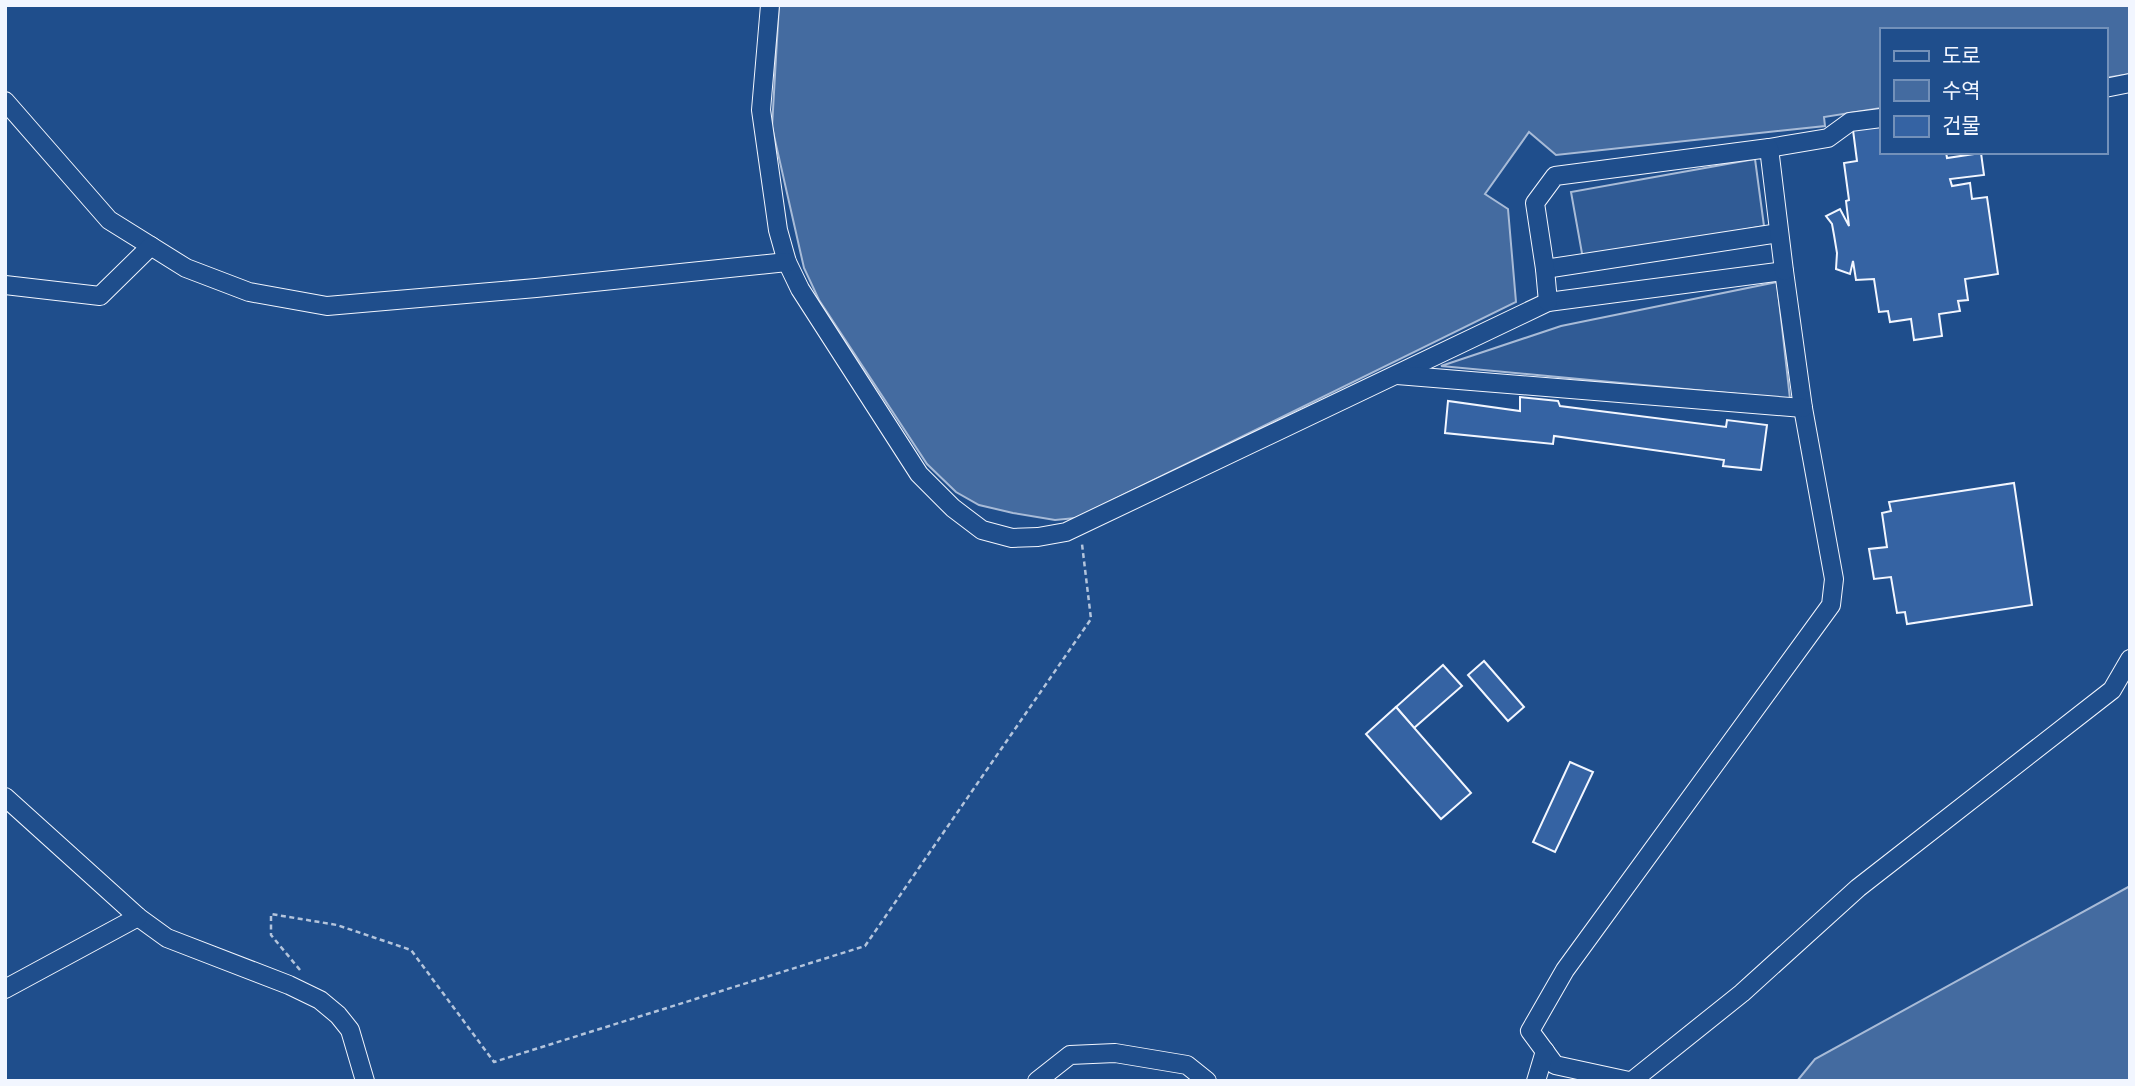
<svg xmlns="http://www.w3.org/2000/svg" width="2135" height="1086" viewBox="0 0 2135 1086" font-family="Mulish,'Noto Sans KR',sans-serif">
	<style>
		.built { fill: #305b95; stroke: #a8bbd7; stroke-width: 2 }
		.water { fill: #446ba0; stroke: #a8bbd7; stroke-width: 2 }
		.building { fill: #3563a3; stroke: #f2f6ff; stroke-width: 2 }
		.lines { fill: none; stroke-linecap: round; stroke-linejoin: round }
		.minor-casing { stroke: #f2f6ff; stroke-width: 20 }
		.path { stroke: #b3c4dc; stroke-width: 2.5; stroke-dasharray: 5 3.5; stroke-linecap: butt }
		.minor { stroke: #1f4e8c; stroke-width: 18 }
	</style>
	<rect width="100%" height="100%" fill="#1f4e8c"/>
	<g class="built">
		<polygon points="1755,159 1764,226 1583,259 1571,192"/>
		<polygon points="1777,282 1790,399 1441,366 1561,326"/>
	</g>
	<g class="water">
		<polygon points="779,5 2130,5 2130,74 2105,78 2105,30 1881,30 1881,108 1824,117 1825,126 1556,155 1529,132 1485,194 1508,209 1516,302 1076,518 1055,520 1013,513 979,505 956,492 927,464 819,300 804,268 772,127"/>
		<polygon points="2130,886 2130,1081 1797,1081 1815,1059"/>
	</g>
	<g class="building">
		<polygon points="1881,126 1881,152 1946,152 1947,158 1981,153 1984,175 1950,179 1952,186 1970,183 1972,199 1987,197 1998,274 1965,279 1968,300 1958,301 1960,311 1939,314 1942,336 1914,340 1911,319 1890,322 1888,311 1879,312 1874,279 1856,280 1853,261 1850,274 1836,269 1837,253 1834,235 1832,224 1826,216 1840,209 1849,226 1846,201 1849,200 1844,163 1857,161 1853,130"/>
		<polygon points="1520,397 1558,401 1560,406 1726,427 1727,420 1767,425 1761,470 1723,466 1724,460 1554,436 1553,444 1445,433 1448,401 1520,411"/>
		<polygon points="2014,483 2032,605 1907,624 1905,612 1897,613 1891,577 1874,579 1869,549 1887,547 1882,513 1891,511 1889,502"/>
		<polygon points="1484,661 1524,707 1508,721 1468,675"/>
		<polygon points="1443,665 1462,686 1414,728 1396,707"/>
		<polygon points="1396,707 1471,793 1441,819 1366,734"/>
		<polygon points="1570,762 1593,772 1555,852 1533,842"/>
	</g>
	<g class="lines">
		<g class="minor-casing">
			<g id="minor">
				<polyline points="770,5 761,110 778,230 787,262 800,289 919,474 953,508 982,530 1012,538 1038,537 1066,532 1548,302 1784,271 1803,408 1834,579 1831,605 1565,970 1530,1031 1555,1065 1629,1081"/>
				<polyline points="2105,88 2130,83"/>
				<polyline points="5,101 109,220 186,268 249,292 327,306 536,288 787,262"/>
				<polyline points="1769,148 1828,138 1850,122 1881,118"/>
				<polyline points="1545,269 1779,233"/>
				<polyline points="5,285 100,296 151,246"/>
				<polyline points="1548,302 1545,269 1535,203 1555,176 1769,148 1784,271"/>
				<polyline points="1397,375 1803,408"/>
				<polyline points="5,797 138,917 167,938 289,985 320,1000 338,1015 350,1030 365,1081"/>
				<polyline points="5,989 138,917"/>
				<polyline points="1037,1081 1070,1055 1115,1053 1187,1065 1207,1081"/>
				<polyline points="1536,1081 1545,1051"/>
				<polyline points="1632,1081 1742,993 1858,888 2112,690 2130,659"/>
			</g>
		</g>
		<polyline class="path" points="300,970 271,935 271,914 337,925 411,950 494,1062 865,946 1091,619 1082,544"/>
		<use href="#minor" class="minor"/>
	</g>
	<rect width="2135" height="1086" fill="none" stroke="#f2f6ff" stroke-width="14"/>
	<rect x="1880" y="28" width="228" height="126" fill="#1f4e8c" stroke="#7391ba" stroke-width="2"/>
	<rect x="1894" y="51" width="35" height="10" fill="#1f4e8c" stroke="#7391ba" stroke-width="2"/>
	<text x="1942" y="63" font-size="21" fill="#f2f6ff">도로</text>
	<rect x="1894" y="80" width="35" height="21" fill="#446ba0" stroke="#7391ba" stroke-width="2"/>
	<text x="1942" y="98" font-size="21" fill="#f2f6ff">수역</text>
	<rect x="1894" y="116" width="35" height="21" fill="#3563a3" stroke="#7391ba" stroke-width="2"/>
	<text x="1942" y="133" font-size="21" fill="#f2f6ff">건물</text>
</svg>
